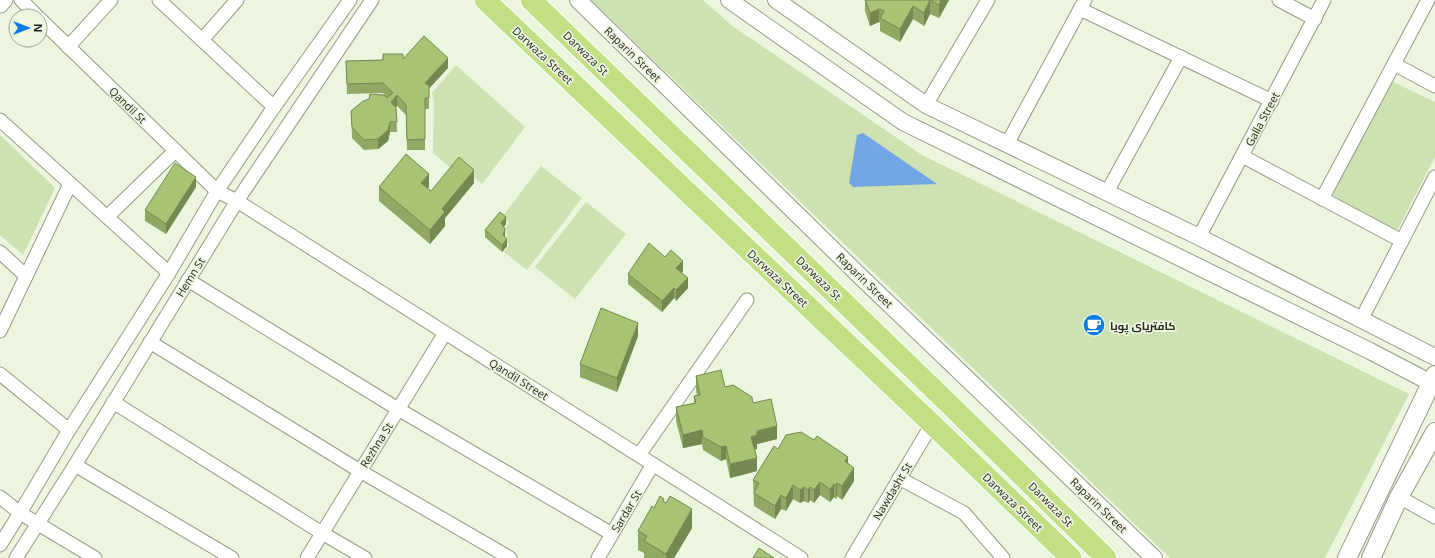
<svg xmlns="http://www.w3.org/2000/svg" width="1435" height="558" viewBox="0 0 1435 558" font-family="'Open Sans',Cairo,sans-serif">
	<style>
		.green { fill: #cee1b0 }
		.water { fill: #72a6e5 }
		.lines { fill: none; stroke-linecap: round; stroke-linejoin: round }
		.minor-casing { stroke: #939b86; stroke-width: 15 }
		.tertiary-casing { stroke: #939b86; stroke-width: 18 }
		.secondary-casing { stroke: #939b86; stroke-width: 20 }
		.trunk-casing { stroke: #fff; stroke-width: 23 }
		.minor { stroke: #fff; stroke-width: 13 }
		.tertiary { stroke: #fff; stroke-width: 16 }
		.secondary { stroke: #fff; stroke-width: 18 }
		.trunk { stroke: #c2df84; stroke-width: 21 }
		.wall { fill: #90a864 }
		.shaded-wall { fill: #758851 }
		.building { fill: #a7c374; stroke: #758851 }
		.labels { text-anchor: middle; dominant-baseline: central; stroke-width: 3.5; stroke-linejoin: round; paint-order: stroke }
		.street-label { font-size: 11px; fill: #272a22; stroke: #ecf5de }
		.poi-label { font-size: 11px; font-weight: bold; fill: #272a22; stroke: #ecf5de; text-anchor: start }
	</style>
	<rect width="100%" height="100%" fill="#ecf5de"/>
	<g class="green">
		<polygon points="591,0 703,0 731,25 922,155 1409,394 1325,558 1170,558"/>
		<polygon points="456,65 525,127 482,184 457,164 452,169 433,153 434,102 432,93"/>
		<polygon points="1391,81 1435,102 1435,157 1398,229 1394,230 1332,197 1388,82"/>
		<polygon points="0,135 55,188 23,255 0,235"/>
		<polygon points="541,166 582,198 527,270 504,252 509,245 506,241 507,236 505,229 509,223 502,217"/>
		<polygon points="586,202 626,234 575,299 535,267"/>
	</g>
	<polygon class="water" points="863,133 937,184 853,187 849,183 857,135"/>
	<g class="lines">
		<g class="minor-casing">
			<g id="minor">
				<polyline points="21,0 37,16"/>
				<polyline points="159,0 274,107"/>
				<polyline points="1279,0 1315,19"/>
				<polyline points="1,6 6,0"/>
				<polyline points="1080,9 1272,101"/>
				<polyline points="40,19 217,191 237,201 801,558"/>
				<polyline points="202,40 237,0"/>
				<polyline points="68,47 111,0"/>
				<polyline points="1394,64 1435,86"/>
				<polyline points="926,105 988,0"/>
				<polyline points="0,120 169,273"/>
				<polyline points="1007,144 1085,0"/>
				<polyline points="1242,156 1402,241"/>
				<polyline points="1107,192 1181,57"/>
				<polyline points="1322,199 1428,0"/>
				<polyline points="107,217 175,151"/>
				<polyline points="1199,237 1324,0"/>
				<polyline points="0,252 26,276"/>
				<polyline points="188,280 398,409 612,534"/>
				<polyline points="1361,320 1435,177"/>
				<polyline points="0,331 70,184"/>
				<polyline points="150,342 360,471 510,558"/>
				<polyline points="0,374 69,430"/>
				<polyline points="113,402 322,533 365,558"/>
				<polyline points="639,455 747,300"/>
				<polyline points="75,465 232,558"/>
				<polyline points="899,478 964,513 1003,558"/>
				<polyline points="0,497 20,513 95,558"/>
				<polyline points="1399,497 1435,517"/>
				<polyline points="0,545 20,513 69,430 169,273 217,191 274,107 350,0"/>
				<polyline points="16,558 75,465 237,201 372,0"/>
				<polyline points="307,558 445,333"/>
				<polyline points="598,558 653,464"/>
				<polyline points="852,558 932,424"/>
			</g>
		</g>
		<g class="tertiary-casing">
			<g id="tertiary">
				<polyline points="578,0 862,278 1154,558"/>
				<polyline points="729,0 903,122 1370,351 1435,385"/>
				<polyline points="776,0 926,105 1199,237 1435,357"/>
			</g>
		</g>
		<g class="secondary-casing">
			<g id="secondary">
				<polyline points="1347,558 1435,375"/>
				<polyline points="1371,558 1399,497 1435,432"/>
			</g>
		</g>
		<g class="trunk-casing">
			<g id="trunk">
				<polyline points="485,0 932,424 1071,558"/>
				<polyline points="531,0 950,405 1106,558"/>
			</g>
		</g>
		<use href="#minor" class="minor"/>
		<use href="#tertiary" class="tertiary"/>
		<use href="#secondary" class="secondary"/>
		<use href="#trunk" class="trunk"/>
	</g>
	<g class="wall">
		<polygon points="865,0 949,0 939,18 930,14 924,26 913,19 900,42 880,31 880,23 879,22 870,26 865,11"/>
		<polygon points="403,59 448,68 429,88 429,109 425,109 425,150 407,150 406,115 397,106 396,107 397,132 390,132 388,141 378,149 364,150 352,138 351,111 387,98 383,93 347,94 346,61"/>
		<polygon points="474,183 445,218 445,226 430,244 379,201 379,187 429,187 427,189 431,191"/>
		<polygon points="196,187 166,234 145,221 145,210"/>
		<polygon points="506,224 504,227 505,236 507,246 502,252 485,237 485,230"/>
		<polygon points="683,271 682,272 688,288 676,301 674,298 662,312 628,284 628,274"/>
		<polygon points="638,336 617,392 580,377 580,364"/>
		<polygon points="696,376 725,387 753,403 777,439 757,444 757,449 754,450 757,471 730,478 726,459 721,461 703,450 702,444 683,448 676,421 676,407 694,403 694,396 697,396 696,390"/>
		<polygon points="778,449 848,463 854,481 842,500 837,496 836,499 834,497 830,502 820,495 814,503 810,500 808,503 804,501 800,503 793,499 786,511 781,509 775,519 754,506 753,480"/>
		<polygon points="664,502 692,528 674,558 644,558 644,553 638,550 638,531 654,508"/>
	</g>
	<g class="shaded-wall">
		<polygon points="930,0 930,14 924,26 924,13"/>
		<polygon points="941,0 949,0 939,18 939,5"/>
		<polygon points="913,6 913,19 900,42 900,29"/>
		<polygon points="879,9 879,22 870,26 870,13"/>
		<polygon points="448,58 448,68 425,93 425,83"/>
		<polygon points="397,95 397,106 391,112 391,102"/>
		<polygon points="390,122 390,132 388,141 378,149 378,139"/>
		<polygon points="474,170 474,183 445,218 445,226 430,244 430,230 442,209"/>
		<polygon points="429,174 429,187 421,196 421,183"/>
		<polygon points="196,177 196,187 166,234 166,224"/>
		<polygon points="506,217 506,224 501,230 501,223"/>
		<polygon points="505,229 505,236 503,242 503,235"/>
		<polygon points="507,239 507,246 502,252 502,245"/>
		<polygon points="683,261 683,271 676,278 676,268"/>
		<polygon points="688,278 688,288 676,301 676,290"/>
		<polygon points="674,288 674,298 662,312 662,301"/>
		<polygon points="638,323 638,336 617,392 617,378"/>
		<polygon points="777,426 777,439 757,444 757,449 751,450 751,437 757,431"/>
		<polygon points="702,430 702,444 683,448 683,435"/>
		<polygon points="726,446 726,459 721,461 721,447"/>
		<polygon points="848,457 848,470 845,461"/>
		<polygon points="757,458 757,471 730,478 730,464"/>
		<polygon points="854,468 854,481 842,500 842,486"/>
		<polygon points="820,482 820,495 814,503 814,490"/>
		<polygon points="837,483 837,496 836,499 836,485"/>
		<polygon points="834,484 834,497 830,502 830,489"/>
		<polygon points="793,485 793,499 786,511 786,498"/>
		<polygon points="804,487 804,501 800,503 800,490"/>
		<polygon points="810,487 810,500 808,503 808,490"/>
		<polygon points="781,495 781,509 775,519 775,506"/>
		<polygon points="692,509 692,528 674,558 666,558 666,554"/>
	</g>
	<g class="building">
		<polygon points="865,0 941,0 939,5 930,0 924,13 913,6 900,29 880,18 884,11 879,9 870,13"/>
		<polygon points="424,36 448,58 425,83 429,85 429,98 425,98 425,139 407,140 406,105 397,95 391,102 396,108 397,122 390,122 388,130 378,139 364,140 352,127 351,111 363,101 369,99 370,94 384,95 387,98 393,93 383,83 347,84 346,61 383,60 383,54 403,54 403,59"/>
		<polygon points="406,154 429,174 421,183 431,191 459,157 474,170 442,209 445,212 430,230 379,187"/>
		<polygon points="175,163 196,177 166,224 145,210"/>
		<polygon points="500,212 506,217 501,223 505,229 503,235 507,239 502,245 485,230"/>
		<polygon points="649,243 665,257 671,250 683,261 676,268 688,278 676,290 674,288 662,301 628,274"/>
		<polygon points="601,308 638,323 617,378 580,364"/>
		<polygon points="721,370 725,387 733,385 752,397 753,403 771,399 777,426 757,431 757,435 751,437 757,458 730,464 726,446 721,447 703,437 702,430 683,435 676,407 696,403 694,396 700,395 696,376"/>
		<polygon points="801,432 814,440 817,436 848,457 845,461 854,468 842,486 837,483 836,485 834,484 830,489 820,482 814,490 810,487 808,490 804,487 800,490 793,485 786,498 781,495 775,506 754,493 759,483 753,480 774,446 778,449 786,435"/>
		<polygon points="660,496 664,499 663,501 666,503 670,496 692,509 666,554 644,541 647,536 638,531 652,506 654,508"/>
		<polygon points="759,548 774,558 753,558"/>
	</g>
	<defs>
		<g id="cafe-disc" transform="scale(1.15)"><circle r="9.5" fill="#0a7be2" stroke="#ecf5de"/><path d="M-5.5-4.5H6V0H3Q3 3.5 0 3.5H-2.5Q-5.5 3.5-5.5 0ZM3-3.2v2h1.7v-2ZM-6 4.5H4V6H-6Z" fill="#fff"/></g>
	</defs>
	<g fill-rule="evenodd">
		<use href="#cafe-disc" x="1094" y="325"/>
	</g>
	<g class="labels">
		<g class="street-label">
			<text transform="translate(586 53) rotate(44)">Darwaza St</text>
			<text transform="translate(633 54) rotate(44)">Raparin Street</text>
			<text transform="translate(543 55) rotate(43)">Darwaza Street</text>
			<text transform="translate(128 105) rotate(44)">Qandil St</text>
			<text transform="translate(1262 119) rotate(-62)">Galla Street</text>
			<text transform="translate(190 277) rotate(-58)">Hemn St</text>
			<text transform="translate(778 278) rotate(43)">Darwaza Street</text>
			<text transform="translate(819 278) rotate(44)">Darwaza St</text>
			<text transform="translate(865 280) rotate(44)">Raparin Street</text>
			<text transform="translate(519 379) rotate(32)">Qandil Street</text>
			<text transform="translate(376 445) rotate(-58)">Rezhna St</text>
			<text transform="translate(892 491) rotate(-59)">Nawdasht St</text>
			<text transform="translate(1013 502) rotate(44)">Darwaza Street</text>
			<text transform="translate(1051 504) rotate(45)">Darwaza St</text>
			<text transform="translate(1099 505) rotate(44)">Raparin Street</text>
			<text transform="translate(626 511) rotate(-59)">Sardar St</text>
		</g>
		<g class="poi-label">
			<text x="1110" y="325">کافتریای پویا</text>
		</g>
	</g>
	<g transform="translate(28 28) rotate(90)"><circle r="19" fill="#ecf5de" stroke="#9da493"/>
	<path d="M0-3L7 15L0 10L-7 15Z" fill="#0a7be2"/>
	<text y="-6" font-size="11" font-weight="bold" text-anchor="middle" fill="#272a22">N</text>
	</g>
</svg>
